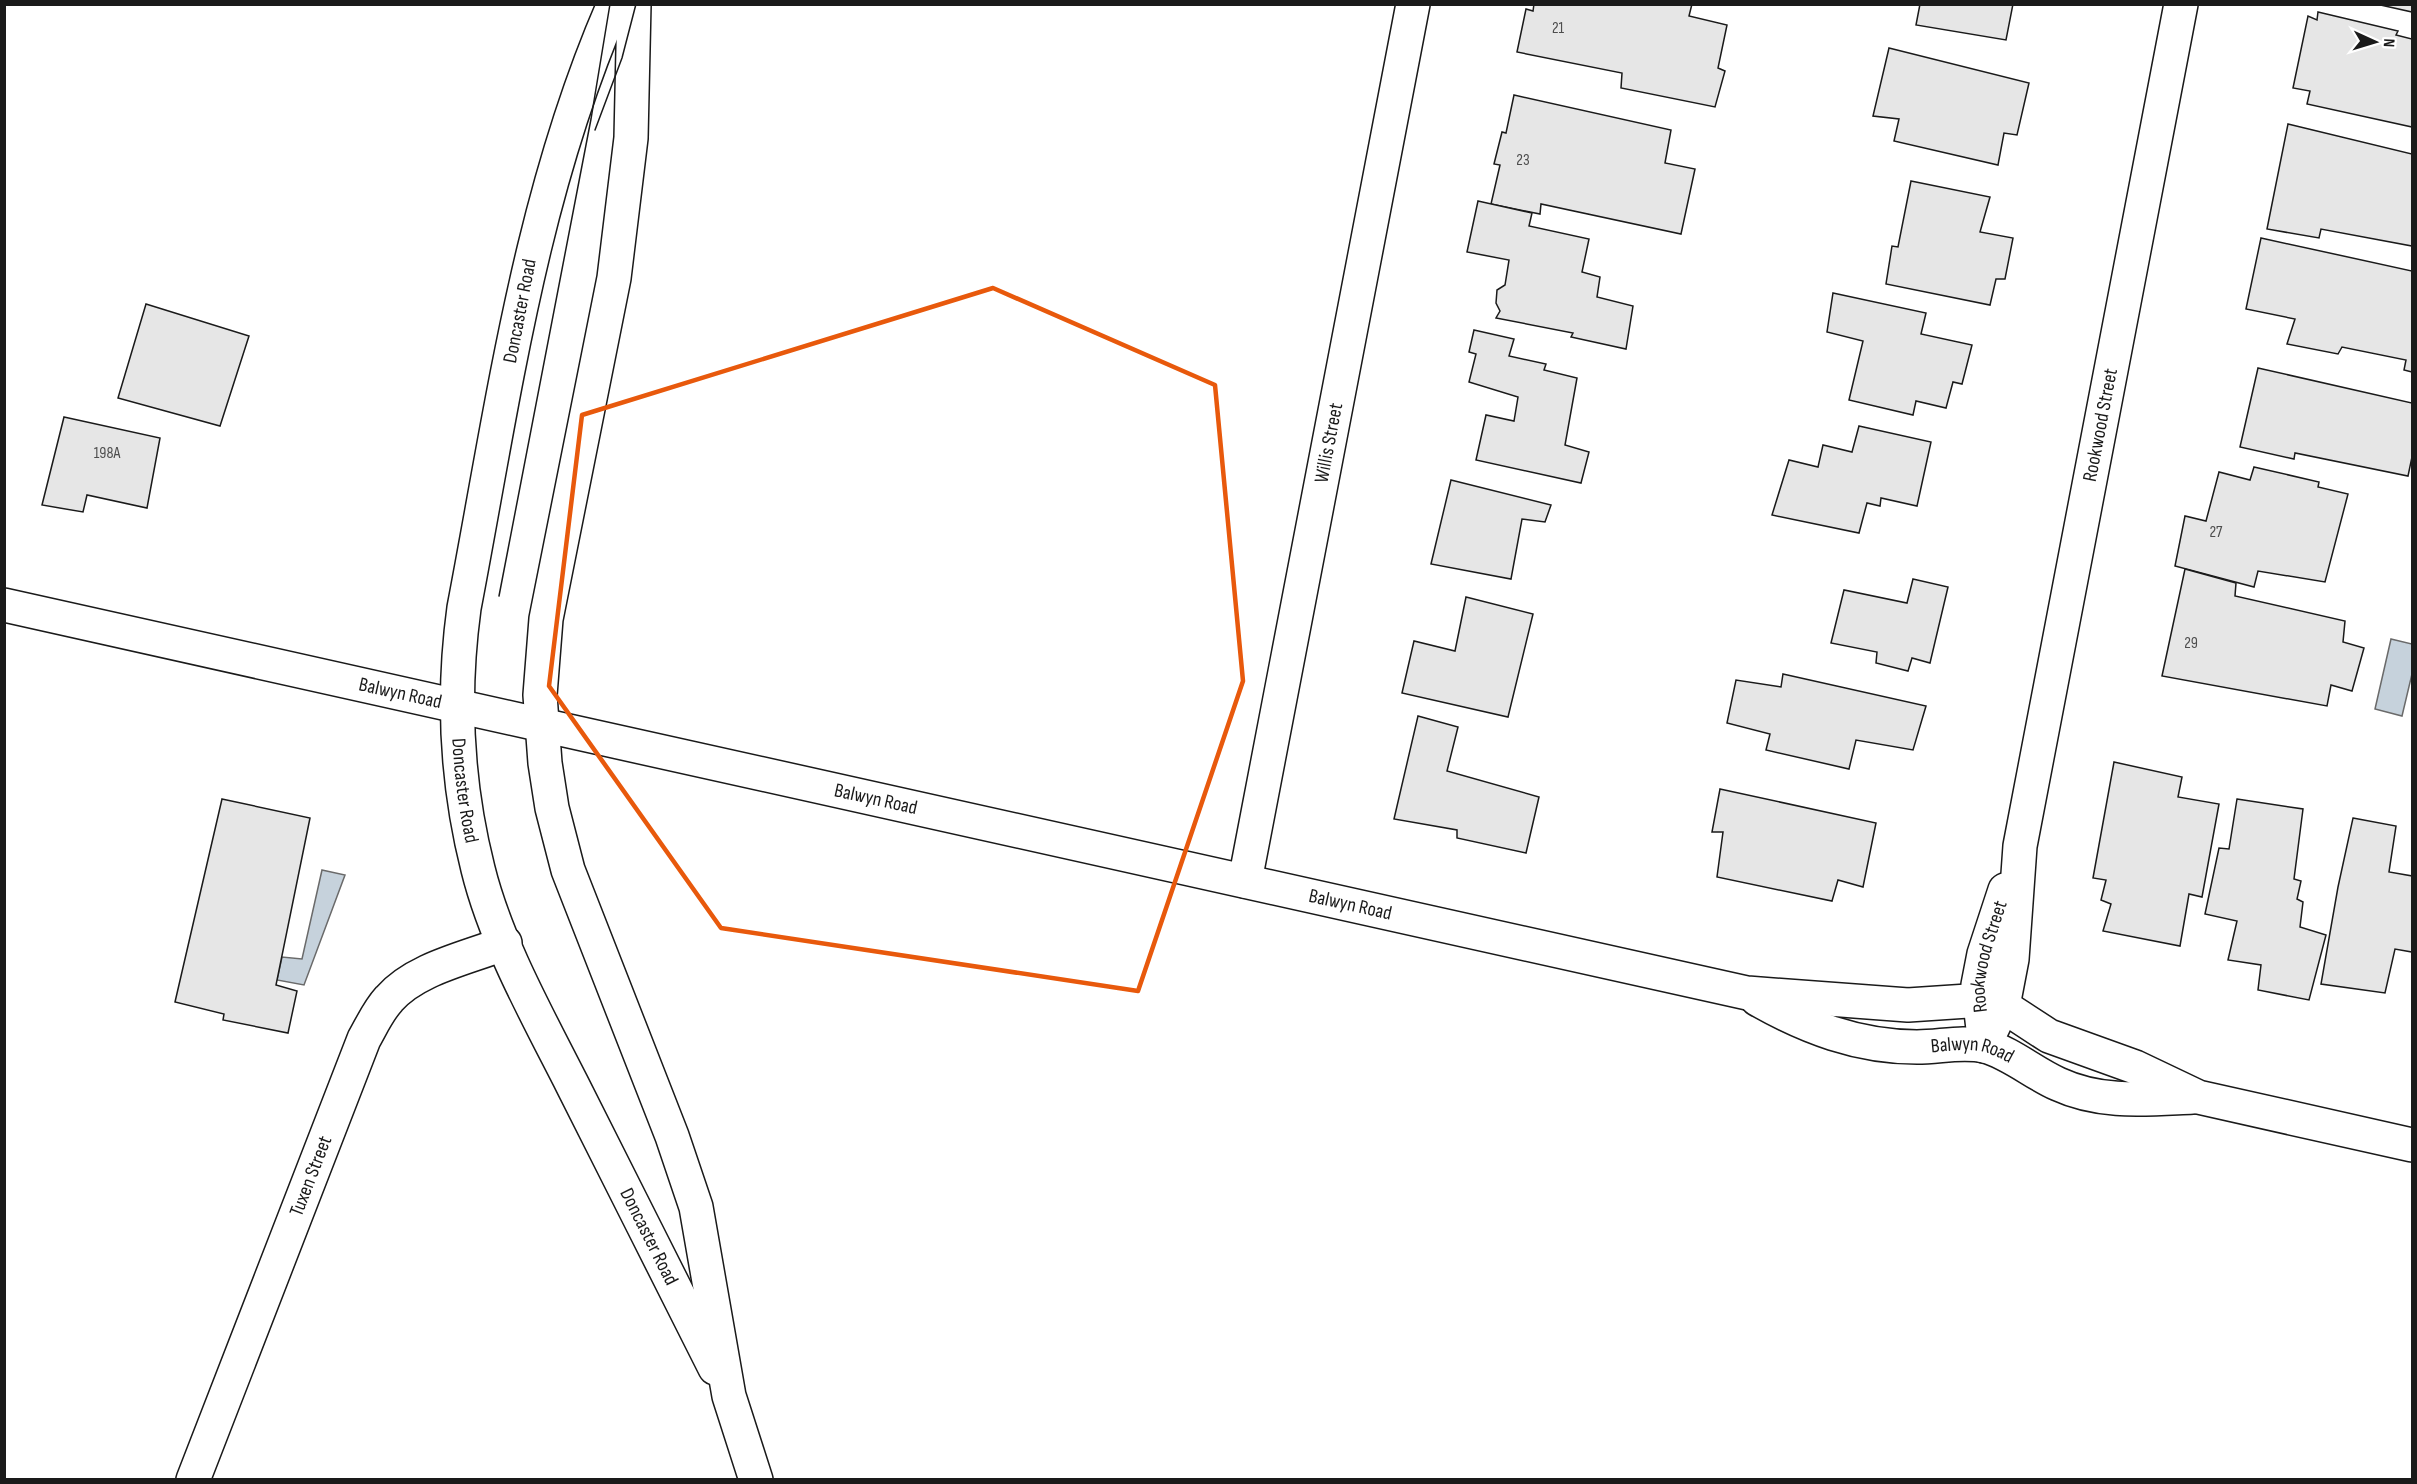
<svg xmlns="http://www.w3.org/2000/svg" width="2417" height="1484" viewBox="0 0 2417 1484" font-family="'Sofia Sans Condensed',sans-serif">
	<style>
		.water { fill: #c6d2dc; stroke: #6a6a6a; stroke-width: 1.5 }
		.building { fill: #e6e6e6; stroke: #1a1a1a; stroke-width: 1.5 }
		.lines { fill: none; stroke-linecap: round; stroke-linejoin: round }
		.street-casing { stroke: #1a1a1a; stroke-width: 36 }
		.secondary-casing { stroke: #1a1a1a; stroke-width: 36 }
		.primary-casing { stroke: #1a1a1a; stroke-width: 36 }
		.street { stroke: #fff; stroke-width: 33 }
		.secondary { stroke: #fff; stroke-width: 33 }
		.primary { stroke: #fff; stroke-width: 33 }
		.tram { stroke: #1a1a1a; stroke-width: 1.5 }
		.marked { fill: none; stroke: #e8590c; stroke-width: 4.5; stroke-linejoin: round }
		.labels { text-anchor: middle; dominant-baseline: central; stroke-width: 4.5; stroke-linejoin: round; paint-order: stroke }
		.number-label { font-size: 16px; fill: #4d4d4d }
		.street-label { font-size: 20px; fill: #1a1a1a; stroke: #fff }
	</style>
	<rect width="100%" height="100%" fill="#fff"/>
	<g class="water">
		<polygon points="2391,639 2412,644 2412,674 2402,716 2375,709"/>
		<polygon points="322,870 345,875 304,985 277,980 282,957 302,959"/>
	</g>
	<g class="building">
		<polygon points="1534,4 1692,4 1689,16 1727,25 1718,68 1725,71 1715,107 1621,88 1622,73 1517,52 1526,9 1533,11"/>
		<polygon points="1920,4 2013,4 2006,40 1916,25"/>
		<polygon points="2376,4 2412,4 2412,12"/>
		<polygon points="2318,12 2398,31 2396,35 2412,39 2412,127 2307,104 2310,91 2293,88 2308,16 2317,20"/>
		<polygon points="1889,48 2029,83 2017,135 2004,133 1998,165 1894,141 1899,119 1873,116"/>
		<polygon points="1514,95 1671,130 1665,163 1695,169 1681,234 1541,204 1540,214 1491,204 1500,165 1494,164 1502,132 1506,133"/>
		<polygon points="2288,124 2412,154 2412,246 2321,229 2319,238 2267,229"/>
		<polygon points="1911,181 1990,197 1980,232 2013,238 2005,279 1996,279 1990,305 1886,284 1892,246 1898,247"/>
		<polygon points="1478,201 1532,213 1529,226 1589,239 1582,272 1600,277 1597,297 1633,306 1626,349 1571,337 1573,333 1496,318 1500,311 1496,303 1497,290 1505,285 1509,260 1467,252"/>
		<polygon points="2261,238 2412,271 2412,372 2404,370 2406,360 2342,347 2338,354 2287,344 2295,319 2246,309"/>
		<polygon points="1833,293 1926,313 1921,334 1972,345 1962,384 1953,382 1946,408 1916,401 1913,415 1849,400 1863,341 1827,332"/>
		<polygon points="146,304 249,336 220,426 118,398"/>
		<polygon points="1474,330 1514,339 1509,356 1546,364 1544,370 1577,378 1565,445 1589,452 1581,483 1476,460 1486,415 1514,421 1518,397 1469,382 1476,354 1469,352"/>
		<polygon points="2258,368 2412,403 2412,457 2408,476 2295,453 2294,459 2240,447"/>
		<polygon points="64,417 160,438 147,508 87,495 83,512 42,505"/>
		<polygon points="1859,426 1931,442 1917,506 1881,498 1880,506 1867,503 1859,533 1772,515 1789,460 1818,467 1823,445 1852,452"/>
		<polygon points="2254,467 2319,482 2318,487 2348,494 2325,582 2258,571 2254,587 2175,566 2185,516 2206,521 2219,472 2250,480"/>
		<polygon points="1451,480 1551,505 1545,522 1522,519 1511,579 1431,564"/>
		<polygon points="2185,569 2236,583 2235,596 2345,621 2343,642 2364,648 2352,691 2331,685 2327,706 2162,676"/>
		<polygon points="1913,579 1948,587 1930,663 1912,658 1908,671 1876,663 1877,652 1831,643 1844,590 1907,603"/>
		<polygon points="1466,597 1533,614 1508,717 1402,693 1414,641 1455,651"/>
		<polygon points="1783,674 1926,706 1913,750 1856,740 1849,769 1766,750 1770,734 1727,723 1736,680 1781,687"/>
		<polygon points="1418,716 1458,727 1447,771 1539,797 1526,853 1457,838 1457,830 1394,819"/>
		<polygon points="2114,762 2182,777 2178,797 2219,804 2202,897 2189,894 2180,946 2103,931 2111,904 2101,900 2106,880 2093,878"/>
		<polygon points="1720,789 1876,823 1863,887 1838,880 1832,901 1717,877 1723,832 1712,832"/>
		<polygon points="222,799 310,818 276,985 297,991 288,1033 223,1020 224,1014 175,1002"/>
		<polygon points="2237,799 2303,809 2294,879 2301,881 2297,899 2303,902 2300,927 2326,935 2309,1000 2258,990 2261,965 2228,960 2237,921 2205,914 2219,848 2229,849"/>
		<polygon points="2353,818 2396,826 2389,872 2412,876 2412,952 2395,949 2385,993 2321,984 2338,887"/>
	</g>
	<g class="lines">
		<g class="street-casing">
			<g id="street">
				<path id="s1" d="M1245 881 1413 4"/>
				<path id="s2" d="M1983 1029 1978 985 1984 954 2005 890"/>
				<path id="s3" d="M1984 1046 2003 1006 2012 959 2020 846 2181 4"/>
				<path id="s4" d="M193 1480 364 1039C372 1025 378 1011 389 999 416 968 468 958 505 943"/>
			</g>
		</g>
		<g class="secondary-casing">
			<g id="secondary">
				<path id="s5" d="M542 725 1747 993 1908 1005 1968 1001 2003 1006 2049 1036 2135 1067 2198 1097 2412 1145"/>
				<path id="s6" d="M1757 999C1806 1027 1858 1047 1917 1047 1940 1047 1962 1041 1985 1046 2011 1053 2033 1073 2058 1084 2101 1104 2146 1099 2193 1097"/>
			</g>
		</g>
		<g class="primary-casing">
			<g id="primary">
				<path id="s7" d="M614 4C530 196 503 404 464 608 452 696 456 782 478 869 496 942 538 1017 572 1084 620 1179 667 1273 715 1368"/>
				<polyline points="634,4 631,138 614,278 546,619 540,695 545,763 552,808 568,870 672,1136 696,1207 729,1396 756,1480"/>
				<path id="s8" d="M4 605 542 725"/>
			</g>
		</g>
		<use href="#street" class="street"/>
		<use href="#secondary" class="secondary"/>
		<use href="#primary" class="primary"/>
		<g class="tram">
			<polyline points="595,130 622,58 636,4"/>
			<polyline points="499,596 591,119 610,4"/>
		</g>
	</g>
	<path class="marked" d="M993 288 1215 385 1243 681 1138 991 721 928 549 686 582 415Z"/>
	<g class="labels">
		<g class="number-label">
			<text x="1558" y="28">21</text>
			<text x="1523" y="160">23</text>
			<text x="107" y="453">198A</text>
			<text x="2216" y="532">27</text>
			<text x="2191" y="643">29</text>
		</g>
		<g class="street-label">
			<text transform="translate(520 311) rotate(-79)">Doncaster Road</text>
			<text stroke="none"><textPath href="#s3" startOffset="634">Rookwood Street</textPath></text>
			<text stroke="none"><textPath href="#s1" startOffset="446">Willis Street</textPath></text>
			<text stroke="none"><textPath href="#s8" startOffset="406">Balwyn Road</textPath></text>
			<text stroke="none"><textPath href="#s7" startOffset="807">Doncaster Road</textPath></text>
			<text stroke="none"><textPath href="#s5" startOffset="342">Balwyn Road</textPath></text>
			<text stroke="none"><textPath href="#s5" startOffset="828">Balwyn Road</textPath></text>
			<text stroke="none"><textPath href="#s2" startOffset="74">Rookwood Street</textPath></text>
			<text stroke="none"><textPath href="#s6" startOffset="225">Balwyn Road</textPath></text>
			<text stroke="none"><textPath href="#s4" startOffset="326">Tuxen Street</textPath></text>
			<text stroke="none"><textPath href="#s7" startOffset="1293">Doncaster Road</textPath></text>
		</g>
	</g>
	<rect width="2417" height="1484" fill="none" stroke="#1a1a1a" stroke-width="12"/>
	<g transform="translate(2375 42) rotate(94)" stroke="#ffffff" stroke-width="4.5" paint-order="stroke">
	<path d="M0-4.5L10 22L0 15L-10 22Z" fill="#1a1a1a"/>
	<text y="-9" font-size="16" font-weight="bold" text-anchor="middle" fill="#1a1a1a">N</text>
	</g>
</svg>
